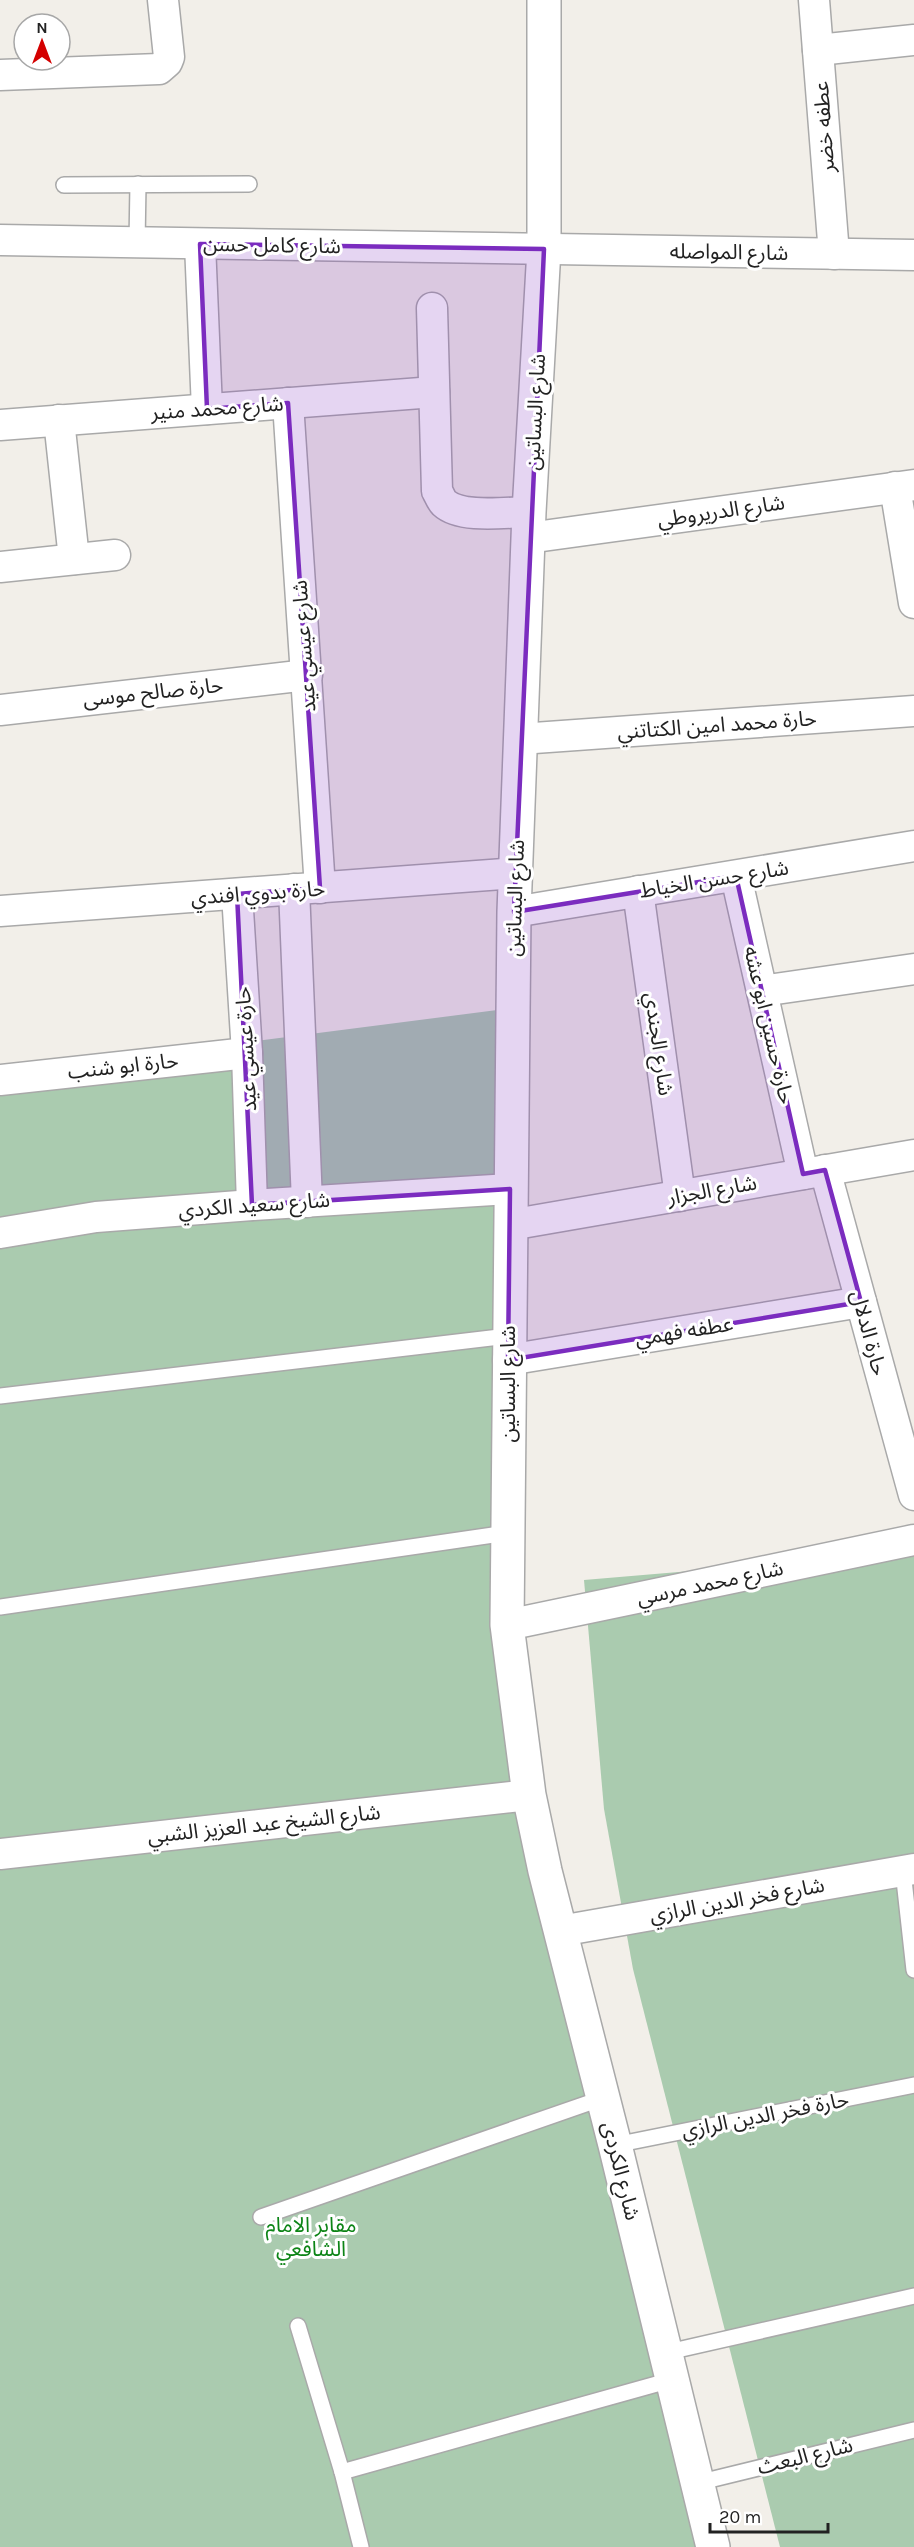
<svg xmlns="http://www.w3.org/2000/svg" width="914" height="2547" viewBox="0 0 914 2547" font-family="Karla,'Noto Sans Arabic',sans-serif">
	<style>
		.cemetery { fill: #aacbaf }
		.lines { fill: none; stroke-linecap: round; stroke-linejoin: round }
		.service-casing { stroke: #a9a9a9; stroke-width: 18 }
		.minor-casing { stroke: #a9a9a9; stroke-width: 33 }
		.tertiary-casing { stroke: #a9a9a9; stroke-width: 36 }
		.service { stroke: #fff; stroke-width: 15 }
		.minor { stroke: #fff; stroke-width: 30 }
		.tertiary { stroke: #fff; stroke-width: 33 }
		.marked { fill: #7b2cbf; fill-opacity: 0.2; stroke: #7b2cbf; stroke-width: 4.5; stroke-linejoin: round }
		.labels { text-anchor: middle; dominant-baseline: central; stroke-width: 6; stroke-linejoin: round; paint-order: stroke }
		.street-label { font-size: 21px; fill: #222; stroke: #fff }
		.park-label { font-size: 21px; fill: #0c8416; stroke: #fff }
	</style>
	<rect width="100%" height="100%" fill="#f2efe9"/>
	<g class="cemetery">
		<polygon points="505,1009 501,1647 704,2547 0,2547 0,1074"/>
		<polygon points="914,1552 914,2547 780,2547 633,1969 604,1809 584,1580"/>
	</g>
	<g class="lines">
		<g class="service-casing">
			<g id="service">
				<polyline points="64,185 249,184"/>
				<polyline points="137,243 138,184"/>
				<polyline points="0,1396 508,1336"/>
				<polyline points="0,1607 507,1533"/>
				<polyline points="903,1871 914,1970"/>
				<polyline points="615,2145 914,2085"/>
				<polyline points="261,2217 603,2098"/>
				<polyline points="298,2326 342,2472 361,2547"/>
				<polyline points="664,2353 914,2296"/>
				<polyline points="342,2472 671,2380"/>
				<polyline points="697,2483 914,2430"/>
			</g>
		</g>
		<g class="minor-casing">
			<g id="minor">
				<polyline points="814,0 834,254"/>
				<polyline points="818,50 914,40"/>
				<polyline points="0,75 159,69 167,62 169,57 163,0"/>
				<polyline points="0,240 914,255"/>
				<polyline points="200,244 207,409"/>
				<path d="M432 308 437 491C439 494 441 500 444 503 461 519 508 512 529 512"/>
				<polyline points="288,403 320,888"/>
				<polyline points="59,420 74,559"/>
				<polyline points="0,425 434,392"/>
				<polyline points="895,487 914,603"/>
				<polyline points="528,538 914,485"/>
				<polyline points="0,567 115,555"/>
				<polyline points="0,710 307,675"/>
				<polyline points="520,739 914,711"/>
				<polyline points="736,876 803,1174"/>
				<polyline points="294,889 307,1202"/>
				<polyline points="638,891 680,1196"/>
				<polyline points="237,894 247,1053 252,1205"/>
				<polyline points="0,911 516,873"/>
				<polyline points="514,912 914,846"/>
				<polyline points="762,991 914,969"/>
				<polyline points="0,1080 247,1053"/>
				<polyline points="825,1170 914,1495"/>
				<polyline points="510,1225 914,1155"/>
				<polyline points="0,1233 96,1217 252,1205 510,1189"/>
				<polyline points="508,1360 861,1302"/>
				<polyline points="507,1625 914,1540"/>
				<polyline points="0,1854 529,1795"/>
				<polyline points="560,1931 914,1869"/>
			</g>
		</g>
		<g class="tertiary-casing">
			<polyline id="tertiary" points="544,0 544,249 529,512 514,912 507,1625 529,1795 545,1871 615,2145 713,2547"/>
		</g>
		<use href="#service" class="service"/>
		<use href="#minor" class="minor"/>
		<use href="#tertiary" class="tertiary"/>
	</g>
	<path class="marked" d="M200 244 544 249 514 912 736 876 803 1174 825 1170 861 1302 508 1360 510 1189 252 1205 237 894 320 888 288 403 207 409Z"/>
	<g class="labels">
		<g class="street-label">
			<text transform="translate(824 127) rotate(-94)">عطفه خضر</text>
			<text transform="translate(272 245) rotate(1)">شارع كامل حسن</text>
			<text transform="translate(729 252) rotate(1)">شارع المواصله</text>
			<text transform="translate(217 408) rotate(-4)">شارع محمد منير</text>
			<text transform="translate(535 412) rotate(-87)">شارع البساتين</text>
			<text transform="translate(721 511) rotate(-8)">شارع الدريروطي</text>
			<text transform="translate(304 646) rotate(-94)">شارع عيسي عيد</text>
			<text transform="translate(153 692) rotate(-6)">حارة صالح موسى</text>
			<text transform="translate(717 725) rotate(-4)">حارة محمد امين الكتاتني</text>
			<text transform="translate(714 879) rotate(-9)">شارع حسن الخياط</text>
			<text transform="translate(258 893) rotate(-4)">حارة بدوي افندي</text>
			<text transform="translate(515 898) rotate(-88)">شارع البساتين</text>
			<text transform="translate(769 1025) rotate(77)">حارة حسين ابو عشه</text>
			<text transform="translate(659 1044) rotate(82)">شارع الجندي</text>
			<text transform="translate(246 1049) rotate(-93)">حارة عيسي عيد</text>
			<text transform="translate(123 1066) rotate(-6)">حارة ابو شنب</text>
			<text transform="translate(712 1190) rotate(-10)">شارع الجزار</text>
			<text transform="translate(254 1205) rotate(-4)">شارع سعيد الكردي</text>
			<text transform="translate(684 1331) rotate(-9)">عطفه فهمي</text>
			<text transform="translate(869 1333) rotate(75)">حارة الدلال</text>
			<text transform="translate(508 1384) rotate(-90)">شارع البساتين</text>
			<text transform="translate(710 1583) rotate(-12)">شارع محمد مرسي</text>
			<text transform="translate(264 1824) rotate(-6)">شارع الشيخ عبد العزيز الشبي</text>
			<text transform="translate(737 1900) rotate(-10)">شارع فخر الدين الرازي</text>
			<text transform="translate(765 2115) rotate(-11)">حارة فخر الدين الرازي</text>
			<text transform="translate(621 2171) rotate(76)">شارع الكردى</text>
			<text transform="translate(805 2456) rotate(-14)">شارع البعث</text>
		</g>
		<g class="park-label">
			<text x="311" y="2225">مقابر الامام<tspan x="311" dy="24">الشافعي</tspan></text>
		</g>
	</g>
	<g transform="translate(42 42)"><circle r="28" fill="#ffffff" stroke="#a7a7a7" stroke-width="1.5"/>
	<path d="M0-4.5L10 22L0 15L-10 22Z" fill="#d40000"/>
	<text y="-9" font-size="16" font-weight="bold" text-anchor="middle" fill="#222222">N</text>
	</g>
	<path d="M710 2523v9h118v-9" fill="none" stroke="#222222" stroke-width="3"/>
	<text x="719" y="2523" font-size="18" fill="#222222" stroke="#ffffff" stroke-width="4.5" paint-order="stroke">20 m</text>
</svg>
